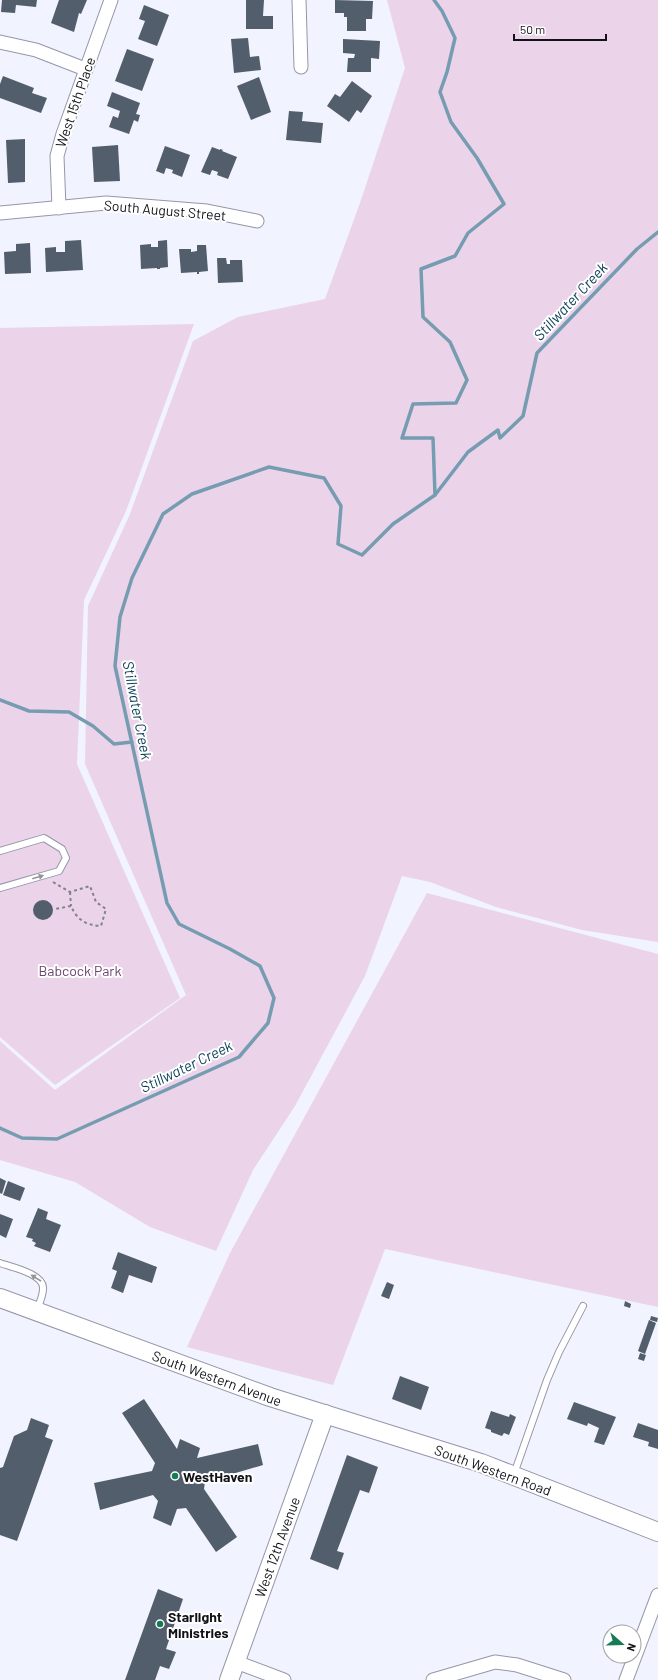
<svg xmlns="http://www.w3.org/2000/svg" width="658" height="1680" viewBox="0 0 658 1680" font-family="Barlow,sans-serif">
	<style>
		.green { fill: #ebd3ea }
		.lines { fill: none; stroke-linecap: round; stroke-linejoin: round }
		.stream { stroke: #769cb1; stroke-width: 3.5 }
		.building { fill: #535e6c }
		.lane-casing { stroke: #9497a9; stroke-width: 8 }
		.street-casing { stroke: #9497a9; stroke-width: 15 }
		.secondary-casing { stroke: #9497a9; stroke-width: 20 }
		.path { stroke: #81838b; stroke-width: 2; stroke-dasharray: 3 3; stroke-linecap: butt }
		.lane { stroke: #fff; stroke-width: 6 }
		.street { stroke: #fff; stroke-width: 13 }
		.secondary { stroke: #fff; stroke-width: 18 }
		.oneway { fill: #949598 }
		.poi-dot { fill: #167b54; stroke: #fff; stroke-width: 1.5 }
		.labels { text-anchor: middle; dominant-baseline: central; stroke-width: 4; stroke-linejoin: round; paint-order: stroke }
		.street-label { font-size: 14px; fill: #121319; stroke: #fff }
		.park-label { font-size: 14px; fill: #6b436c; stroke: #fff }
		.poi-label { font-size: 14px; font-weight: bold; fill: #121319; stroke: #fff; text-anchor: start }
		.water-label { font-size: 15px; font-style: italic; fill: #093f56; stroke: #fff }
	</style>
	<rect width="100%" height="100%" fill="#f1f3fe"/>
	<g class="green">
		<polygon points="387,0 658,0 658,942 582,930 496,907 430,882 402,876 365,976 295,1106 253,1170 216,1251 150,1227 75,1182 0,1160 0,1041 55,1090 186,995 85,764 88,606 130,514 193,341 238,317 325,299 360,203 405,68"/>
		<polygon points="194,324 126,511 84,600 77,764 180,998 55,1085 0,1037 0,328"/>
		<polygon points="427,893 658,954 658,1307 385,1249 333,1385 187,1347 230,1253"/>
	</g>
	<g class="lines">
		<g class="stream">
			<polyline points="434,0 442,11 455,38 447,72 440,92 451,122 477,158 504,204 468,233 455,256 421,269 423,317 450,342 467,380 456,403 413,404 402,438 433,438 435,495"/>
			<polyline points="0,700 29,711 69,712 93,726 114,744 132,742"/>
			<polyline points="0,1128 22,1138 57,1139 239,1057 268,1023 274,998 260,966 230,949 179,924 167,903 115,666 120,617 132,578 163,514 192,494 269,467 324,478 341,506 338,544 362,555 393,524 435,495 468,452 498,430 500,438 523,416 537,353 637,249 658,232"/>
		</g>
	</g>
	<g class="building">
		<polygon points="2,0 37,0 36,7 16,5 15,13 1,12"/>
		<polygon points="59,0 87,0 81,14 79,13 74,32 51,23"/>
		<polygon points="246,0 264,0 263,16 273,16 273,29 246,29"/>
		<polygon points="335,0 373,1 372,19 366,19 366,31 347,31 347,17 344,17 344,13 335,13"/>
		<polygon points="144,5 169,15 157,46 138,39 145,21 139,19"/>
		<polygon points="248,38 250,57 259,56 261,70 234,73 231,39"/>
		<polygon points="343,39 380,41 379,59 371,58 371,72 347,72 348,58 354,58 355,54 343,53"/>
		<polygon points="127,49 154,59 142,91 115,81"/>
		<polygon points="3,76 34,88 32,93 47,98 41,113 0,98 0,84"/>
		<polygon points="259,77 271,112 251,120 237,86"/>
		<polygon points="352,81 372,96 361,113 357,110 349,122 327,106 335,94 340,97"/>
		<polygon points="112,92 140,103 136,114 140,115 138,122 134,120 129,134 109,127 113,116 118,118 120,111 107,106"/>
		<polygon points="289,111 303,112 302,121 323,123 321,143 286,140"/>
		<polygon points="25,139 25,182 8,183 6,140"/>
		<polygon points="118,145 120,181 94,182 92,147"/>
		<polygon points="165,146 190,155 182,177 172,173 173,170 166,168 164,174 156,171"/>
		<polygon points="212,147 220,150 220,149 223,150 222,151 237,157 228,179 217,175 218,172 212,170 210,175 201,172"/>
		<polygon points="81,240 83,270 46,272 45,248 56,247 56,252 65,252 65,241"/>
		<polygon points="167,240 168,267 160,268 160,269 157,269 157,268 141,269 140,245 151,244 151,247 158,247 158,241"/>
		<polygon points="30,243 31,273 5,274 4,252 16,251 16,244"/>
		<polygon points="197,245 206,245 208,271 199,272 199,274 197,274 197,272 181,273 179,249 191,249 191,252 197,251"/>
		<polygon points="217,258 226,258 227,264 230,264 230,260 242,260 243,282 218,283"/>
		<circle cx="43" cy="910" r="10"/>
		<polygon points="0,1178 6,1181 2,1194 0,1193"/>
		<polygon points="8,1181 25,1188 20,1201 3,1195"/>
		<polygon points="38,1208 48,1212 46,1219 61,1225 50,1252 34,1246 36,1243 32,1241 33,1239 26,1237"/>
		<polygon points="0,1214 13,1219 6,1238 0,1235"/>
		<polygon points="118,1252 157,1267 152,1283 129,1275 123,1293 111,1288 117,1271 112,1269"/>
		<polygon points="387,1282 394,1285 389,1299 381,1296"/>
		<polygon points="625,1301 631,1304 630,1308 624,1306"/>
		<polygon points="651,1316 658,1318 657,1322 650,1320"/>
		<polygon points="649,1320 656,1323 645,1354 638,1351"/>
		<polygon points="640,1353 646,1355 644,1361 638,1359"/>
		<polygon points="400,1376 429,1387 421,1410 392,1399"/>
		<polygon points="144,1399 177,1449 180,1439 200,1448 197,1458 258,1444 263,1465 205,1482 204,1489 237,1537 216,1552 186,1508 177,1509 171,1526 153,1518 158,1501 153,1495 100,1510 94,1483 152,1471 155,1463 122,1413"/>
		<polygon points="574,1402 616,1417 604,1445 594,1442 599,1428 588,1423 587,1426 567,1419"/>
		<polygon points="491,1411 509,1417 510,1414 516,1417 509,1435 504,1433 502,1436 491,1432 491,1430 485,1428"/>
		<polygon points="31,1418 49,1425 45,1437 53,1440 17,1541 0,1535 0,1468 3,1467 14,1436 27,1430"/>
		<polygon points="638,1423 658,1430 658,1449 648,1446 649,1442 633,1437"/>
		<polygon points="347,1455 378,1467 369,1493 360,1490 337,1551 344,1553 338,1570 310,1559"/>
		<polygon points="158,1589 183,1599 166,1649 176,1652 169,1669 160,1666 155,1680 125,1680"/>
	</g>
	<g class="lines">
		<g class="lane-casing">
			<g id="lane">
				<polyline points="0,851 44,838 62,849 66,858 59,871 0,888"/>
				<path d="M0 1263C11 1267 45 1274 43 1289 43 1296 39 1304 37 1310"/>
				<polyline points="514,1474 547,1380 559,1352 583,1306"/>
			</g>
		</g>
		<g class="street-casing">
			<g id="street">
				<polyline points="299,0 301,67"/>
				<polyline points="0,42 36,50 85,69"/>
				<polyline points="59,208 57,156 63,134 111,0"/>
				<polyline points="0,213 106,203 207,211 257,221"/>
				<polyline points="236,1662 284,1680"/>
				<polyline points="433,1680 495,1662 517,1665 564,1680"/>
				<polyline points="626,1680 658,1595"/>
			</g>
		</g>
		<g class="secondary-casing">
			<g id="secondary">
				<polyline points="0,1298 270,1397 481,1463 658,1532"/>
				<polyline points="229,1680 325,1414"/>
			</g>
		</g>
		<g class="path">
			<path d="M53 882 70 892 90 886 96 902 106 909 101 926C86 925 77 920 71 906L55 909"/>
			<polyline points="70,892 71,906"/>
		</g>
		<use href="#lane" class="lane"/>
		<use href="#street" class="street"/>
		<use href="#secondary" class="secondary"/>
	</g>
	<defs><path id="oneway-solid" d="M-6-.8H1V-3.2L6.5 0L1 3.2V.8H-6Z"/></defs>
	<g class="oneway">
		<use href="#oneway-solid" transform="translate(38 877) rotate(-16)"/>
		<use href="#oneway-solid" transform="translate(36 1278) rotate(-148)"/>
	</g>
	<g class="poi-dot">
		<circle cx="175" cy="1476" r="4"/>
		<circle cx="160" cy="1624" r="4"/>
	</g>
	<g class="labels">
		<g class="street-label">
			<text transform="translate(75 102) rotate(-71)">West 15th Place</text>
			<text transform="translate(165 210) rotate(5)">South August Street</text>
			<text transform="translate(217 1378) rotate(20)">South Western Avenue</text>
			<text transform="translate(493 1470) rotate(20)">South Western Road</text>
			<text transform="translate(277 1547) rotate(-70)">West 12th Avenue</text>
		</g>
		<g class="park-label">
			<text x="80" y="970">Babcock Park</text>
		</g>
		<g class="poi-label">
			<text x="183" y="1476">WestHaven</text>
			<text x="168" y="1616">Starlight<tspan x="168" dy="16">Ministries</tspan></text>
		</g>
		<g class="water-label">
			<text transform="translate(570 301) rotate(-47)">Stillwater Creek</text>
			<text transform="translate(138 710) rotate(79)">Stillwater Creek</text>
			<text transform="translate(186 1066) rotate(-26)">Stillwater Creek</text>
		</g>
	</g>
	<g transform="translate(622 1644) rotate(110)"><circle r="19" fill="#ffffff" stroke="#a0a1a3"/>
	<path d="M0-3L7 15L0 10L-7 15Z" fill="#167b54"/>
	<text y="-6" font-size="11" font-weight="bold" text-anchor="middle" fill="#121319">N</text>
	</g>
	<path d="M514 34v6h92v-6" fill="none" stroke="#121319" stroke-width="2"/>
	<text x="520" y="34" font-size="12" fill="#121319" stroke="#ffffff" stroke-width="3" paint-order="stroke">50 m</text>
</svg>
